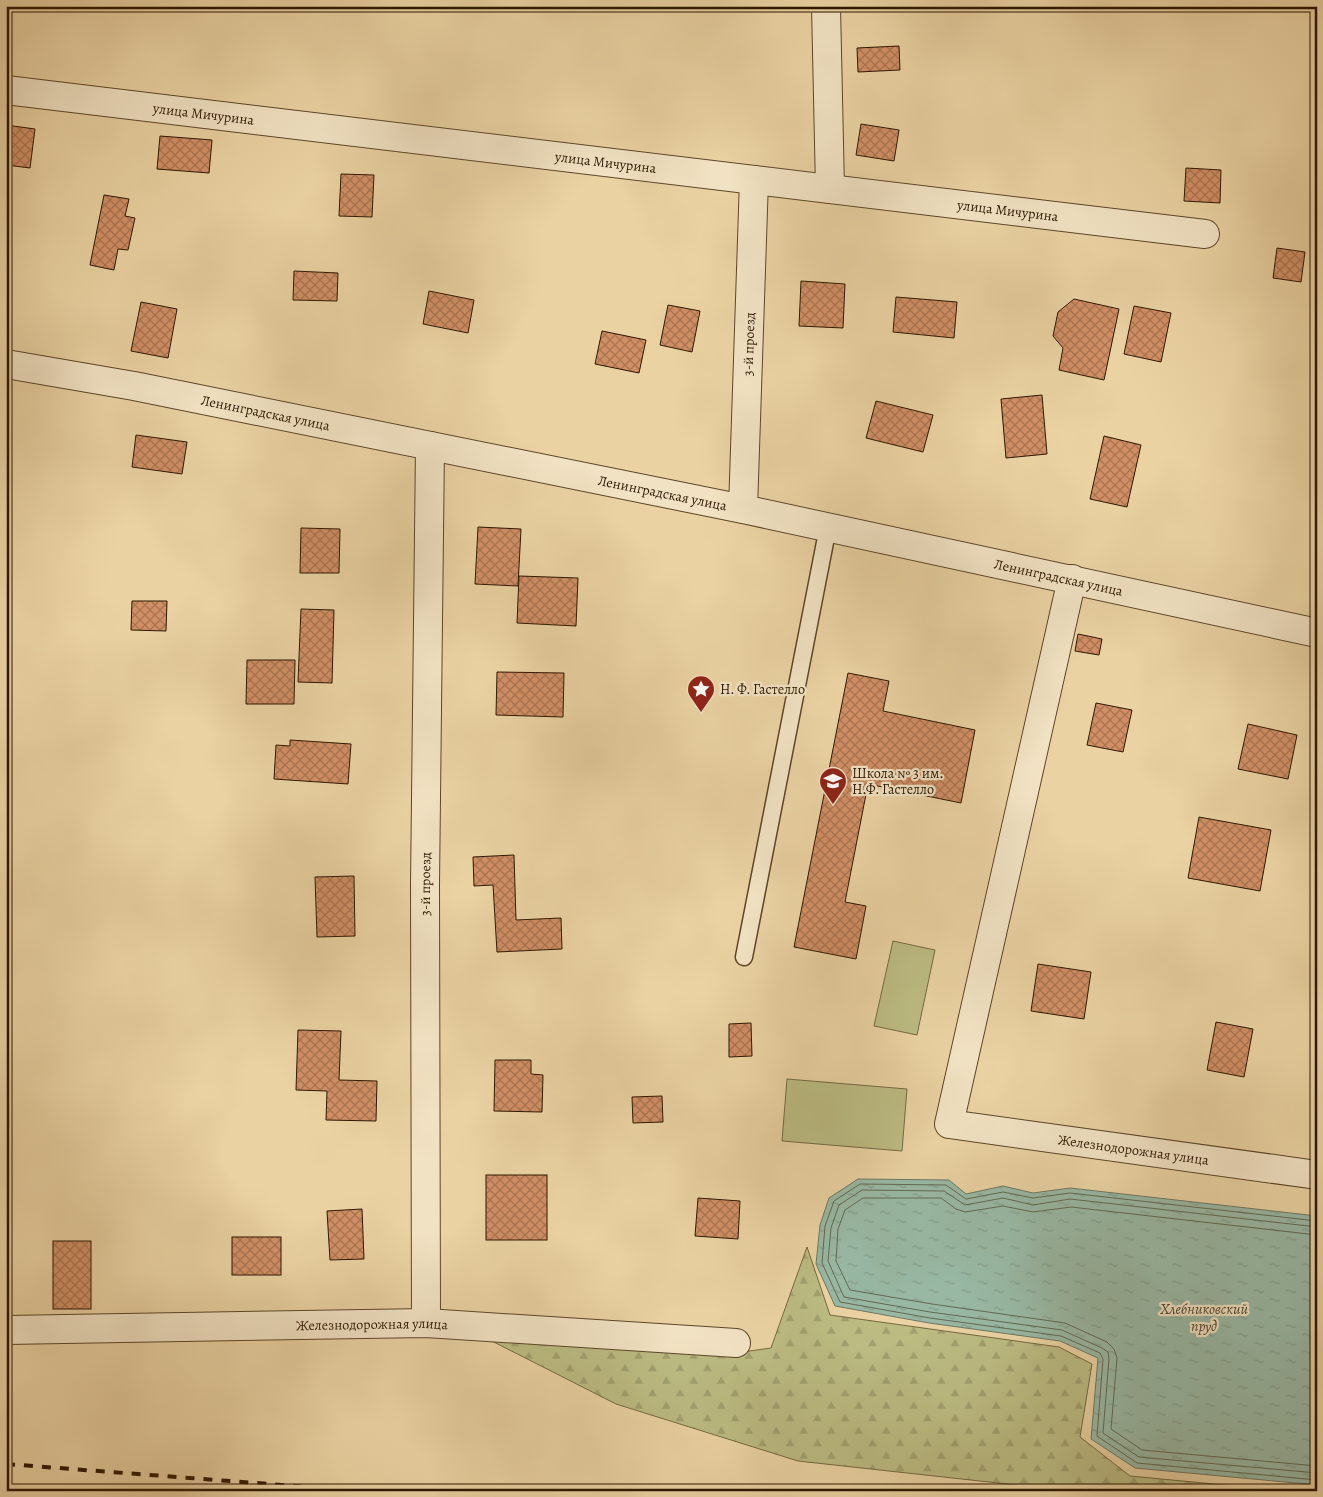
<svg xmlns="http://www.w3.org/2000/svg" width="1323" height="1497" viewBox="0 0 1323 1497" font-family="Alegreya,serif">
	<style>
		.forest { fill: url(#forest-firs); stroke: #746941 }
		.garden { fill: #bbbb82; stroke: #746941 }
		.water { fill: url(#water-ripples); stroke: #6d7862 }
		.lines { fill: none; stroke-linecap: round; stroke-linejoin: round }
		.shore { stroke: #626852; stroke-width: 1 }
		.building { fill: url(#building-cross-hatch); stroke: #2d1700 }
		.service-casing { stroke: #5c4628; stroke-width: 19 }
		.minor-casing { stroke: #5c4628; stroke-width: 30 }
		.service { stroke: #f1e2c3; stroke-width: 16 }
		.minor { stroke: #f1e2c3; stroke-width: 28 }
		.rail { stroke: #2d1700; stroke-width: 4; stroke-dasharray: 9 9; stroke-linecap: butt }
		.labels { text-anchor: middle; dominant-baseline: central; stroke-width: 4.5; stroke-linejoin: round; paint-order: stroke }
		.street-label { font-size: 14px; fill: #2d1700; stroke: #f1e2c3 }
		.poi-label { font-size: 14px; fill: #2d1700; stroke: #f1e2c3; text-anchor: start }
		.water-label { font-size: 15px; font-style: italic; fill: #4d4731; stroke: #f1e2c3 }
	</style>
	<defs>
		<pattern id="forest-firs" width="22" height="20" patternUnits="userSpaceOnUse" patternTransform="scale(1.25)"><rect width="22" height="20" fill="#bbbb82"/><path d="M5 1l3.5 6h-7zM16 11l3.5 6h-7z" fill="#a1a06e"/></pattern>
		<pattern id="water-ripples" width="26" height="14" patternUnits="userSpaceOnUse" patternTransform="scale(1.25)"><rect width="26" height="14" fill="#98b8a4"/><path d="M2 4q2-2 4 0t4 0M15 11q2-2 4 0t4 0" fill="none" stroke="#839d8b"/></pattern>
		<pattern id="building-cross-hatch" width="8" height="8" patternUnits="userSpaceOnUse" patternTransform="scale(1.25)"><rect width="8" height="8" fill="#d18f65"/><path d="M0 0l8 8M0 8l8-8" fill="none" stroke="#aa7451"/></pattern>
	</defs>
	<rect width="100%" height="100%" fill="#ead2a2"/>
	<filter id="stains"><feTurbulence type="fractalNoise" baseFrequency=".004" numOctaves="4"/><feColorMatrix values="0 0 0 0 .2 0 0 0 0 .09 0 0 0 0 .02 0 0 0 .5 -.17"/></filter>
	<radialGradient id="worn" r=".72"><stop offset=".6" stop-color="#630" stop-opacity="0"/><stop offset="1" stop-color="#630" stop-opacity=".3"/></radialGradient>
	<polygon class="forest" points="807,1247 830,1315 1059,1347 1092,1364 1080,1437 1130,1476 1287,1491 1071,1491 798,1461 616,1404 480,1335 735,1353 771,1348"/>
	<g class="garden">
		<polygon points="893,941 935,950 917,1035 874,1026"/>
		<polygon points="787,1079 907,1089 902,1151 782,1141"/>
	</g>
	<polygon class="water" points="858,1179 949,1180 966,1194 1003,1186 1033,1193 1070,1188 1317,1216 1317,1485 1135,1468 1091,1439 1098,1358 1060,1341 929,1323 835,1306 816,1264 820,1225 829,1198"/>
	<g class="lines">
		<g class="shore">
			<polyline points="1317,1221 1070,1193 1033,1198 1003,1192 966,1199 946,1185 860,1184 834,1201 825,1226 822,1263 840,1302 930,1318 1061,1336 1100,1353 1103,1359 1097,1436 1137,1463 1317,1480"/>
			<polyline points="1317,1227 1070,1199 1033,1205 1003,1198 965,1205 944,1191 862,1190 839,1205 831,1228 828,1261 844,1297 930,1312 1062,1330 1102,1348 1108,1352 1109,1359 1103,1433 1139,1457 1317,1473"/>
			<polyline points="1317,1235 1071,1207 1033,1212 1003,1206 965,1212 956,1209 941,1198 863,1198 845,1210 838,1229 836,1261 850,1290 932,1304 1065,1323 1107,1342 1114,1349 1117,1358 1111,1429 1142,1450 1317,1466"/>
		</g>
	</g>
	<g class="building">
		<polygon points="899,46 900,70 858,72 857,48"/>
		<polygon points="861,124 899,130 894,161 856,155"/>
		<polygon points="6,125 35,129 30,168 6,165"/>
		<polygon points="160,136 212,140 209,173 157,169"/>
		<polygon points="1186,168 1221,170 1220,203 1184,201"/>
		<polygon points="341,174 374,175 372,217 339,216"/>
		<polygon points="104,195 129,199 125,216 135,218 128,250 118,249 114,270 90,265"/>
		<polygon points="1277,248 1305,252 1301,282 1273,278"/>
		<polygon points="294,271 338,273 337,301 293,300"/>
		<polygon points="801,281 845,284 843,328 799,326"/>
		<polygon points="429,291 474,300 468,333 423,324"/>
		<polygon points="896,297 957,302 954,338 893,332"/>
		<polygon points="1074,299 1119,309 1104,380 1059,370 1063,348 1053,336 1058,312"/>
		<polygon points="141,302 177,309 168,358 131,351"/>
		<polygon points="668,305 700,311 692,352 660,345"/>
		<polygon points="1134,306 1171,313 1161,362 1124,354"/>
		<polygon points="602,331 646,340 639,373 595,364"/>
		<polygon points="1042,395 1047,454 1006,458 1001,399"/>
		<polygon points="876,401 933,415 923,452 866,438"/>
		<polygon points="136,435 187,442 182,474 132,467"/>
		<polygon points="1104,436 1141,445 1127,507 1090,499"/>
		<polygon points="478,527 521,529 518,586 475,584"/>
		<polygon points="301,528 340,529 339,573 300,573"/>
		<polygon points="519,576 578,578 576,626 517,623"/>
		<polygon points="132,601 167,601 166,631 131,630"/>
		<polygon points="301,609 334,610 332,683 298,682"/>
		<polygon points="1078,634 1102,639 1099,655 1075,651"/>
		<polygon points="247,660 295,660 294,704 246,704"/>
		<polygon points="497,672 564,673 563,717 496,715"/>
		<polygon points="848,673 889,681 883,711 975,730 961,803 868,784 845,902 866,906 856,959 794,947"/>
		<polygon points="1096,703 1132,710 1123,752 1087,745"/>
		<polygon points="1248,724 1297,735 1288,779 1238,769"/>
		<polygon points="290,740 351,744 348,784 274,779 276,745 290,746"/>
		<polygon points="1199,817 1271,830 1260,891 1188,878"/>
		<polygon points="514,855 516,920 561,918 562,949 497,952 493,885 474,886 473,857"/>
		<polygon points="354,876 355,936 317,937 315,877"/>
		<polygon points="1038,964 1091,972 1084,1019 1031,1011"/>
		<polygon points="1216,1022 1253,1029 1244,1077 1207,1070"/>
		<polygon points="751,1023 752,1056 729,1057 729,1024"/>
		<polygon points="298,1030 341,1031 339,1080 377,1081 376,1121 326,1120 327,1091 296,1090"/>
		<polygon points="495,1060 531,1060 531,1074 543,1075 542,1112 494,1111"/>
		<polygon points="662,1096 663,1122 633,1123 632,1097"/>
		<rect x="486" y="1175" width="61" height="65"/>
		<polygon points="698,1198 740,1201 738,1239 695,1236"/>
		<polygon points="362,1209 364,1259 330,1260 327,1211"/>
		<rect x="232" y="1237" width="49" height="38"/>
		<rect x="53" y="1241" width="38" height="68"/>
	</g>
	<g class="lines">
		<g class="service-casing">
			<polyline id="service" points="744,957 828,527"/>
		</g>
		<g class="minor-casing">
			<g id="minor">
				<polyline points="826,6 830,189"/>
				<path id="s1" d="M6 90 1205 234"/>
				<path id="s2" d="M6 364 134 386 743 509 1317 633"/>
				<path id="s3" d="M743 509 754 180"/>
				<path id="s4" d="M1072 579 949 1124 1317 1175"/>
				<path id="s5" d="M426 1323 425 885 430 446"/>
				<path id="s6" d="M6 1330 426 1323 736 1343"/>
			</g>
		</g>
		<use href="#service" class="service"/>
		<use href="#minor" class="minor"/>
		<g class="rail">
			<polyline points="6,1464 361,1491"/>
			<polyline points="6,1488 47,1491"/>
		</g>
	</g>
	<defs>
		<g id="sight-pin" transform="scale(1.4375)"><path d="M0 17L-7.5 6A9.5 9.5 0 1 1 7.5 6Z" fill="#8f2418" stroke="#f1e2c3"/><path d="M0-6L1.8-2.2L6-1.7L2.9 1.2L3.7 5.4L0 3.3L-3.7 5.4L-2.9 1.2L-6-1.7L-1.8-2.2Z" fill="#fff"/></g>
		<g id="school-pin" transform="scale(1.4375)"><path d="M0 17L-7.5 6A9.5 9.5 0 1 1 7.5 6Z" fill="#8f2418" stroke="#f1e2c3"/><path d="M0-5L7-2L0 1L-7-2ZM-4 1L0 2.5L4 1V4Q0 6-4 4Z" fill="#fff"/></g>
	</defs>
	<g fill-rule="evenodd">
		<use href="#sight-pin" x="701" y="689"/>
		<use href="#school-pin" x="833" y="781"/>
	</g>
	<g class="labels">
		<g class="street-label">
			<text stroke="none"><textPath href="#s1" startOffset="199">улица Мичурина</textPath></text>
			<text stroke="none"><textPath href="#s1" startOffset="604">улица Мичурина</textPath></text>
			<text stroke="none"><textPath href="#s1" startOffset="1009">улица Мичурина</textPath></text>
			<text stroke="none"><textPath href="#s3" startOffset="165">3-й проезд</textPath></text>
			<text stroke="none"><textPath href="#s2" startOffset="264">Ленинградская улица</textPath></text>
			<text stroke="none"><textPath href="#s2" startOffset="669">Ленинградская улица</textPath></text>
			<text stroke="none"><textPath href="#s2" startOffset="1074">Ленинградская улица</textPath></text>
			<text stroke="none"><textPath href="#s5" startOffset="439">3-й проезд</textPath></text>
			<text stroke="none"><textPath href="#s4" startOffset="745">Железнодорожная улица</textPath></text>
			<text stroke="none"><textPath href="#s6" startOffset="366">Железнодорожная улица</textPath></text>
		</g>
		<g class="poi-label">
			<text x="720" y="689">Н. Ф. Гастелло</text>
			<text x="852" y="773">Школа № 3 им.<tspan x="852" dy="16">Н.Ф. Гастелло</tspan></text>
		</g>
		<g class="water-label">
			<text x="1204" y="1309">Хлебниковский<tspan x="1204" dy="17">пруд</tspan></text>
		</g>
	</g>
	<rect width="1323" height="1497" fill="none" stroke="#ead2a2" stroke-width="25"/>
	<rect x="8" y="8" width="1308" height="1482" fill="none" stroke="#2d1700" stroke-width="2.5"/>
	<rect x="12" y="12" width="1298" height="1472" fill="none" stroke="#2d1700"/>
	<rect width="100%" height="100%" filter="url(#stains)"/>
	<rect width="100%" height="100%" fill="url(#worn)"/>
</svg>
